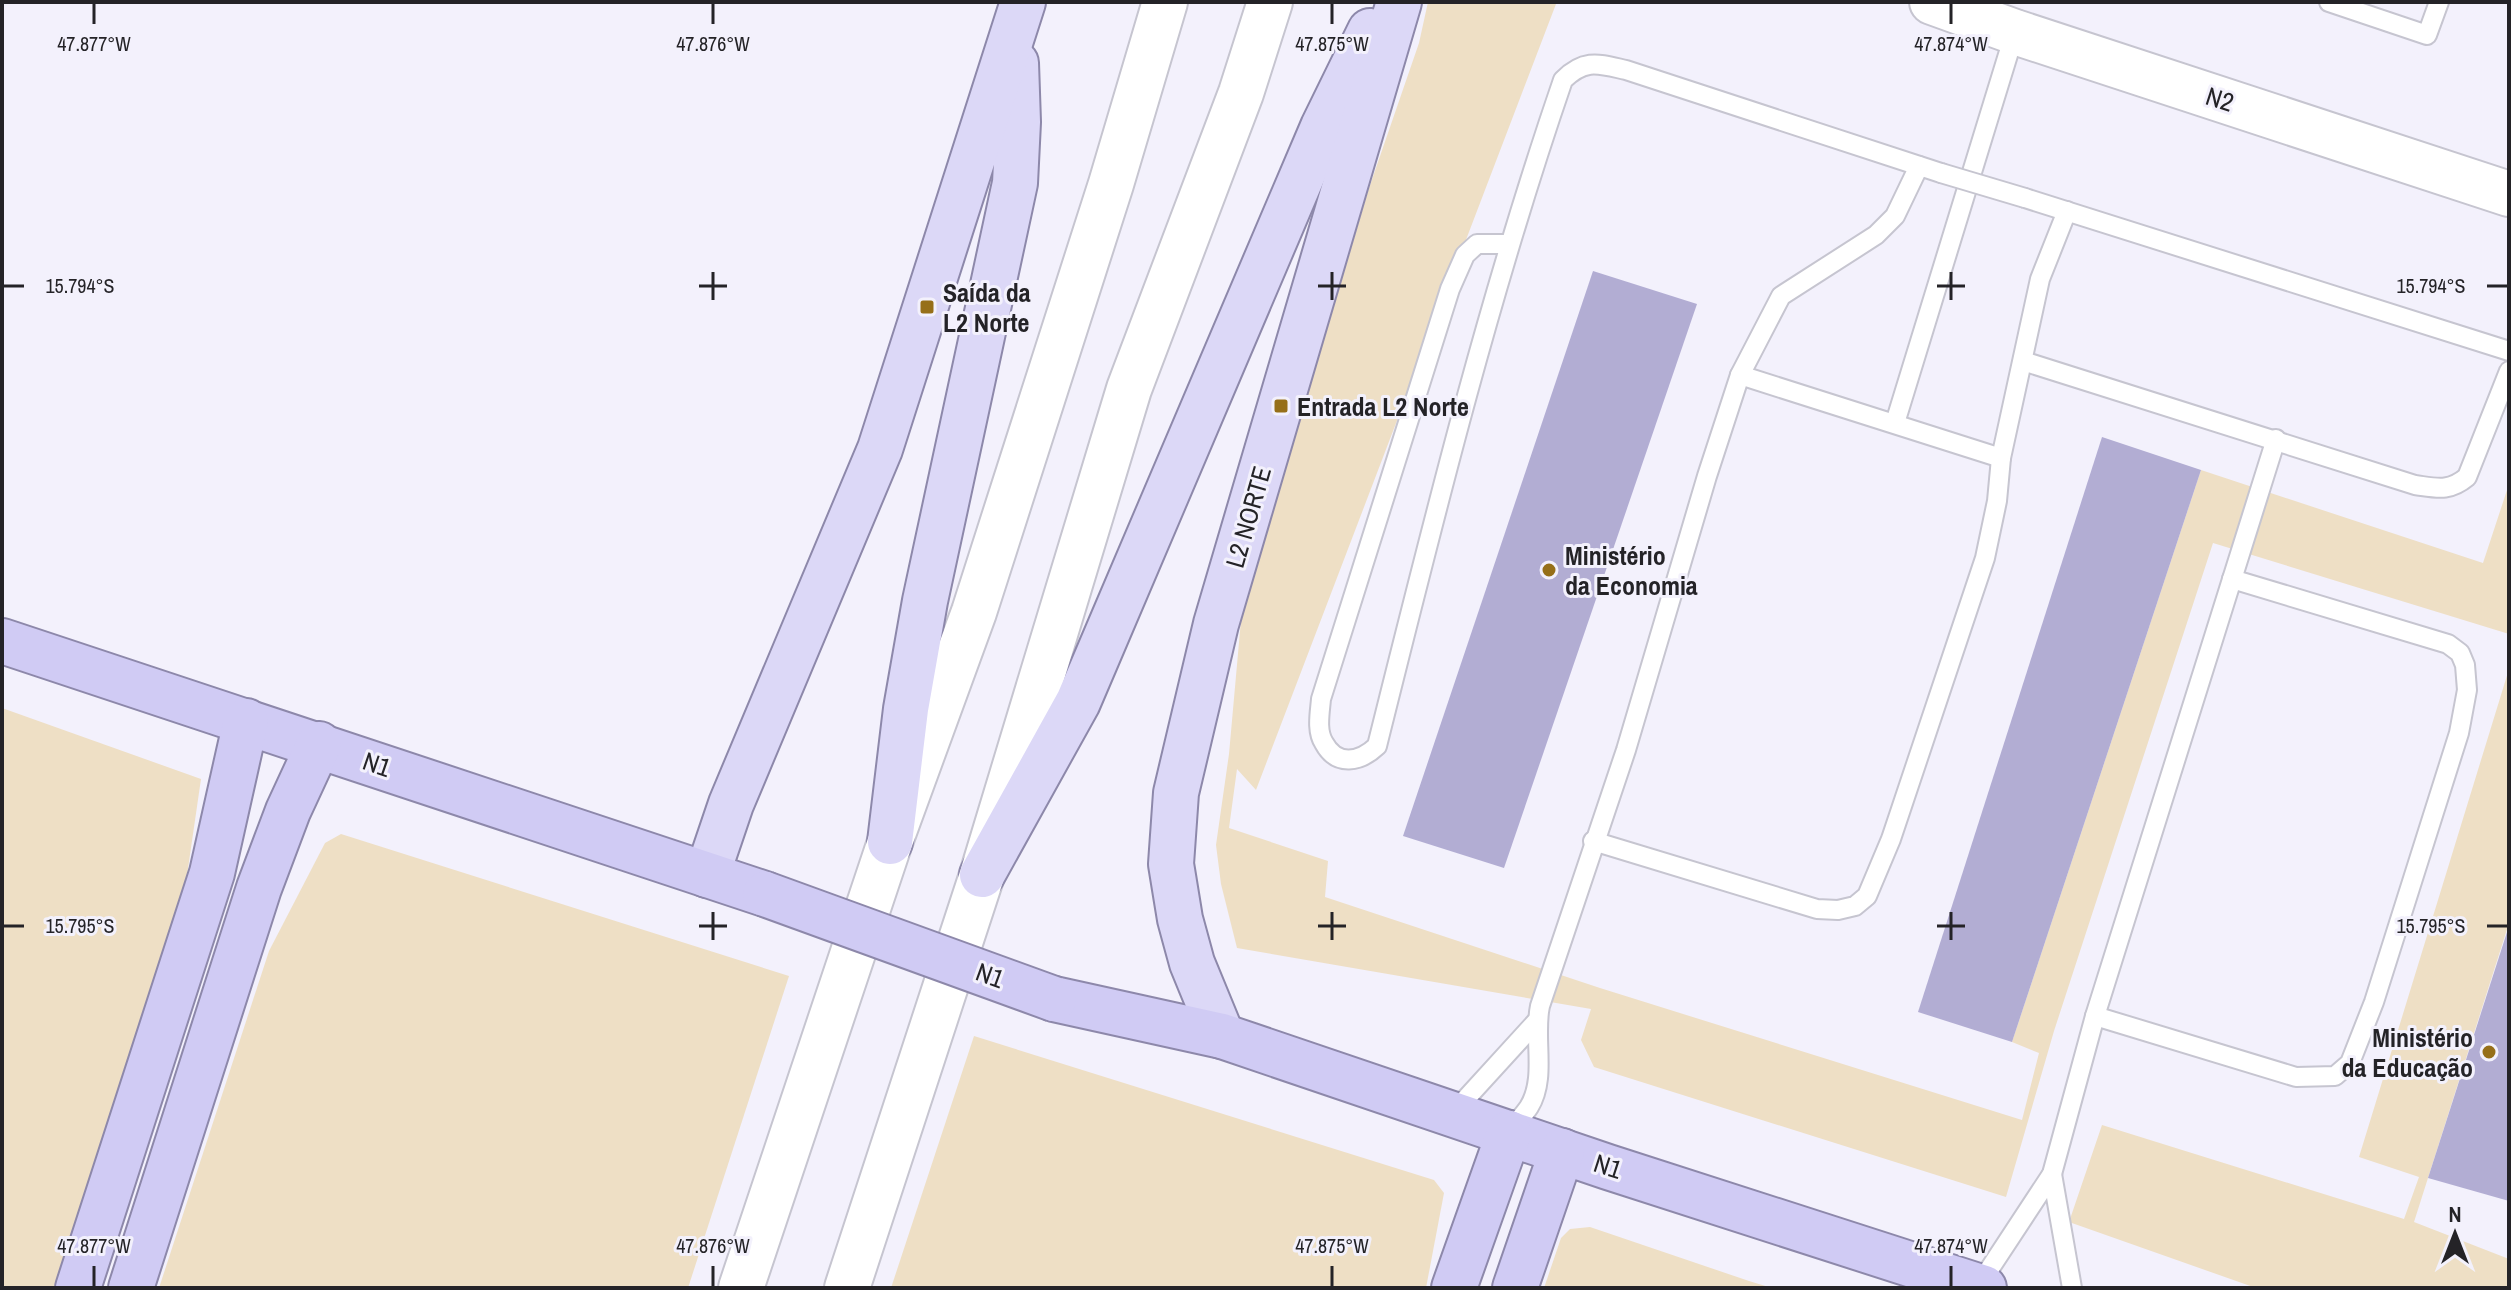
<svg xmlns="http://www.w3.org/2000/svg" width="2511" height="1290" viewBox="0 0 2511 1290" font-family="'Archivo Narrow',sans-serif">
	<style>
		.green { fill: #eedfc5 }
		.building { fill: #b2add3 }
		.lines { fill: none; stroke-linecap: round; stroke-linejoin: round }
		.service-casing { stroke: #c6c5d0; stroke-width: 22 }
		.secondary-casing { stroke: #c6c5d0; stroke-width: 48 }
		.primary-casing { stroke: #8d88aa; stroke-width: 48 }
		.trunk-casing { stroke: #8d88aa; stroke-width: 48 }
		.service { stroke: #fff; stroke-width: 18 }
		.secondary { stroke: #fff; stroke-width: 44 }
		.primary { stroke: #dcd8f7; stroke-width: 44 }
		.trunk { stroke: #d0cbf4; stroke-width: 44 }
		.service-bridge-casing { stroke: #c6c5d0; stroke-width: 22; stroke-linecap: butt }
		.trunk-bridge-casing { stroke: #8d88aa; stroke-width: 48; stroke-linecap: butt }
		.service-bridge { stroke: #fff; stroke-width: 18 }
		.trunk-bridge { stroke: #d0cbf4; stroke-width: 44 }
		.ticks { fill: none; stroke: #242327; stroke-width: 3 }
		.poi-dot { fill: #966f19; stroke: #f3f1fc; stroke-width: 3 }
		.labels { text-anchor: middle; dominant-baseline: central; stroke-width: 6; stroke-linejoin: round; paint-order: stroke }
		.street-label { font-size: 26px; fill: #242327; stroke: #f3f1fc }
		.poi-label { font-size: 26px; font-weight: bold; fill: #242327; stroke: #f3f1fc; text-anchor: start }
		.ticks-label { font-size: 20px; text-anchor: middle; fill: #242327; stroke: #f3f1fc; stroke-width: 6; stroke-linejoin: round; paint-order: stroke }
	</style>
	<rect width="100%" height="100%" fill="#f3f1fc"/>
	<g class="green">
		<polygon points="1428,2 1556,4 1256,790 1237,769 1229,828 1328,861 1325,897 1600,988 2022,1120 2039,1053 2012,1042 2201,470 2483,563 2509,484 2509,634 2213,543 2054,1031 2006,1197 1594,1067 1581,1040 1591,1009 1237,948 1221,884 1216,845 1229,754 1241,620 1368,191 1419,43"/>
		<polygon points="2509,669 2509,923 2414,1222 2509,1259 2509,1288 2256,1288 2069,1222 2102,1125 2404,1219 2419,1177 2359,1157"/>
		<polygon points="2,708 201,779 185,889 58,1288 2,1288"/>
		<polygon points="341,834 789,976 688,1288 159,1288 269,951 325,843"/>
		<polygon points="974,1036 1434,1180 1444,1193 1426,1288 891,1288"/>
		<polygon points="1590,1227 1749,1281 1772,1288 1544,1288 1561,1238 1570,1229"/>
	</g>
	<g class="building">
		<polygon points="1593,271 1697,304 1504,868 1403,836"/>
		<polygon points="2102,437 2201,470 2012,1042 1918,1012"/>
		<polygon points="2508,929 2509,929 2509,1201 2428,1178"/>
	</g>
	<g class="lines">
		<g class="service-casing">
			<g id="service">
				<polyline points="2329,2 2427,35 2439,2"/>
				<polyline points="2025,198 2509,351"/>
				<path d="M1510 244H1477L1465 255 1450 289 1321 699C1320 712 1316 731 1324 743 1337 767 1360 762 1377 746 1433 522 1488 298 1563 80 1585 58 1599 64 1626 70L1941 173"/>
				<path d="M2023 361 2415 485C2437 488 2449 492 2467 477L2509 371"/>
				<polyline points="1740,375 2001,458"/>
				<polyline points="1895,423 2015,32"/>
				<polyline points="1593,841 1817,909 1838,910 1855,906 1867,896 1891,839 1985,558 1997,501 2001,458 2040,279 2067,211"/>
				<polyline points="2095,1016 2296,1077 2335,1076 2350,1063 2374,1002 2459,733 2467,690 2465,665 2460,653 2448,644 2232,579"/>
				<polyline points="1452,1114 1536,1022"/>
				<path d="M1509 1132C1515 1124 1523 1116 1529 1107 1547 1078 1533 1038 1540 1006L1626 750 1707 476 1740 375 1781 296 1876 235 1895 216 1919 166"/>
				<polyline points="2052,1174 2072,1288"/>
				<polyline points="1979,1285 2052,1174 2095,1016 2276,439"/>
			</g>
		</g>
		<g class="secondary-casing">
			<g id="secondary">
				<polyline points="1932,2 2015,32 2509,194"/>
				<polyline points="741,1288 890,842 974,612 1111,184 1165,2"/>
				<polyline points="847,1288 982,875 1129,389 1241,93 1270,2"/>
			</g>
		</g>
		<g class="primary-casing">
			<g id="primary">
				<polyline points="890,842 906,709 925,601 1015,183 1018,122 1016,63"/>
				<polyline points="707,875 731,804 880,449 1023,2"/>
				<polyline points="982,875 1078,702 1323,127 1370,31"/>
				<polyline points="1222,1036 1192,963 1180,919 1171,864 1176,793 1216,624 1399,2"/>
			</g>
		</g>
		<g class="trunk-casing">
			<g id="trunk">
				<polyline points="2,641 765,894"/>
				<polyline points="1054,999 1222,1036 1608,1167 1984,1288"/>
				<polyline points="78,1288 212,873 246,721"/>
				<polyline points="131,1288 259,888 288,811 319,744"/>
				<polyline points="1454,1288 1509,1133"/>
				<polyline points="1515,1288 1562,1151"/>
			</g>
		</g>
		<use href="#service" class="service"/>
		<use href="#secondary" class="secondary"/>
		<use href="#primary" class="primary"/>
		<use href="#trunk" class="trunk"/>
		<g class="service-bridge-casing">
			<polyline id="service-bridge" points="1941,173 2025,198"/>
		</g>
		<g class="trunk-bridge-casing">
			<polyline id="trunk-bridge" points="765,894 1054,999"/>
		</g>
		<use href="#service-bridge" class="service-bridge"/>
		<use href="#trunk-bridge" class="trunk-bridge"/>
	</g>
	<path class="ticks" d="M94 4V24M713 4V24M1332 4V24M1951 4V24M713 272V300M1332 272V300M1951 272V300M4 286H24M699 286H727M1318 286H1346M1937 286H1965M2487 286H2507M713 912V940M1332 912V940M1951 912V940M4 926H24M699 926H727M1318 926H1346M1937 926H1965M2487 926H2507M94 1266V1286M713 1266V1286M1332 1266V1286M1951 1266V1286"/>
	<g class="poi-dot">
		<rect x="919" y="299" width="16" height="16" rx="4"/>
		<rect x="1273" y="398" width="16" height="16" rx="4"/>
		<circle cx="1549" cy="570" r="8"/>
		<circle cx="2489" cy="1052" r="8"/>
	</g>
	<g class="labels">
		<g class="street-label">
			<text transform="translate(2220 99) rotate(18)">N2</text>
			<text transform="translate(1248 517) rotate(-74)">L2 NORTE</text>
			<text transform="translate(377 764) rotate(19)">N1</text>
			<text transform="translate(990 975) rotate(20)">N1</text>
			<text transform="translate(1608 1166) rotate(18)">N1</text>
		</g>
		<g class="poi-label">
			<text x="943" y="292">Saída da<tspan x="943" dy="30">L2 Norte</tspan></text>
			<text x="1297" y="406">Entrada L2 Norte</text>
			<text x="1565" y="555">Ministério<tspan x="1565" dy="30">da Economia</tspan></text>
			<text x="2473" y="1037" text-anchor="end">Ministério<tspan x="2473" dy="30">da Educação</tspan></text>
		</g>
	</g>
	<g class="ticks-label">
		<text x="94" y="51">47.877°W</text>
		<text x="713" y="51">47.876°W</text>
		<text x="1332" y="51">47.875°W</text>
		<text x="1951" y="51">47.874°W</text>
		<text x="80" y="293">15.794°S</text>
		<text x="2431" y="293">15.794°S</text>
		<text x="80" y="933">15.795°S</text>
		<text x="2431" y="933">15.795°S</text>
		<text x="94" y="1253">47.877°W</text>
		<text x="713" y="1253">47.876°W</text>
		<text x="1332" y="1253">47.875°W</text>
		<text x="1951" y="1253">47.874°W</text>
	</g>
	<rect width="2511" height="1290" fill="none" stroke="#242327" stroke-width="8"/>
	<g transform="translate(2455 1234)" stroke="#f3f1fc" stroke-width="6" paint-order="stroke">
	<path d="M0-6L14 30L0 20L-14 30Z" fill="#242327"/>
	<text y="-12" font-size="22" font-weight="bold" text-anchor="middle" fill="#242327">N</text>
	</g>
</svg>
